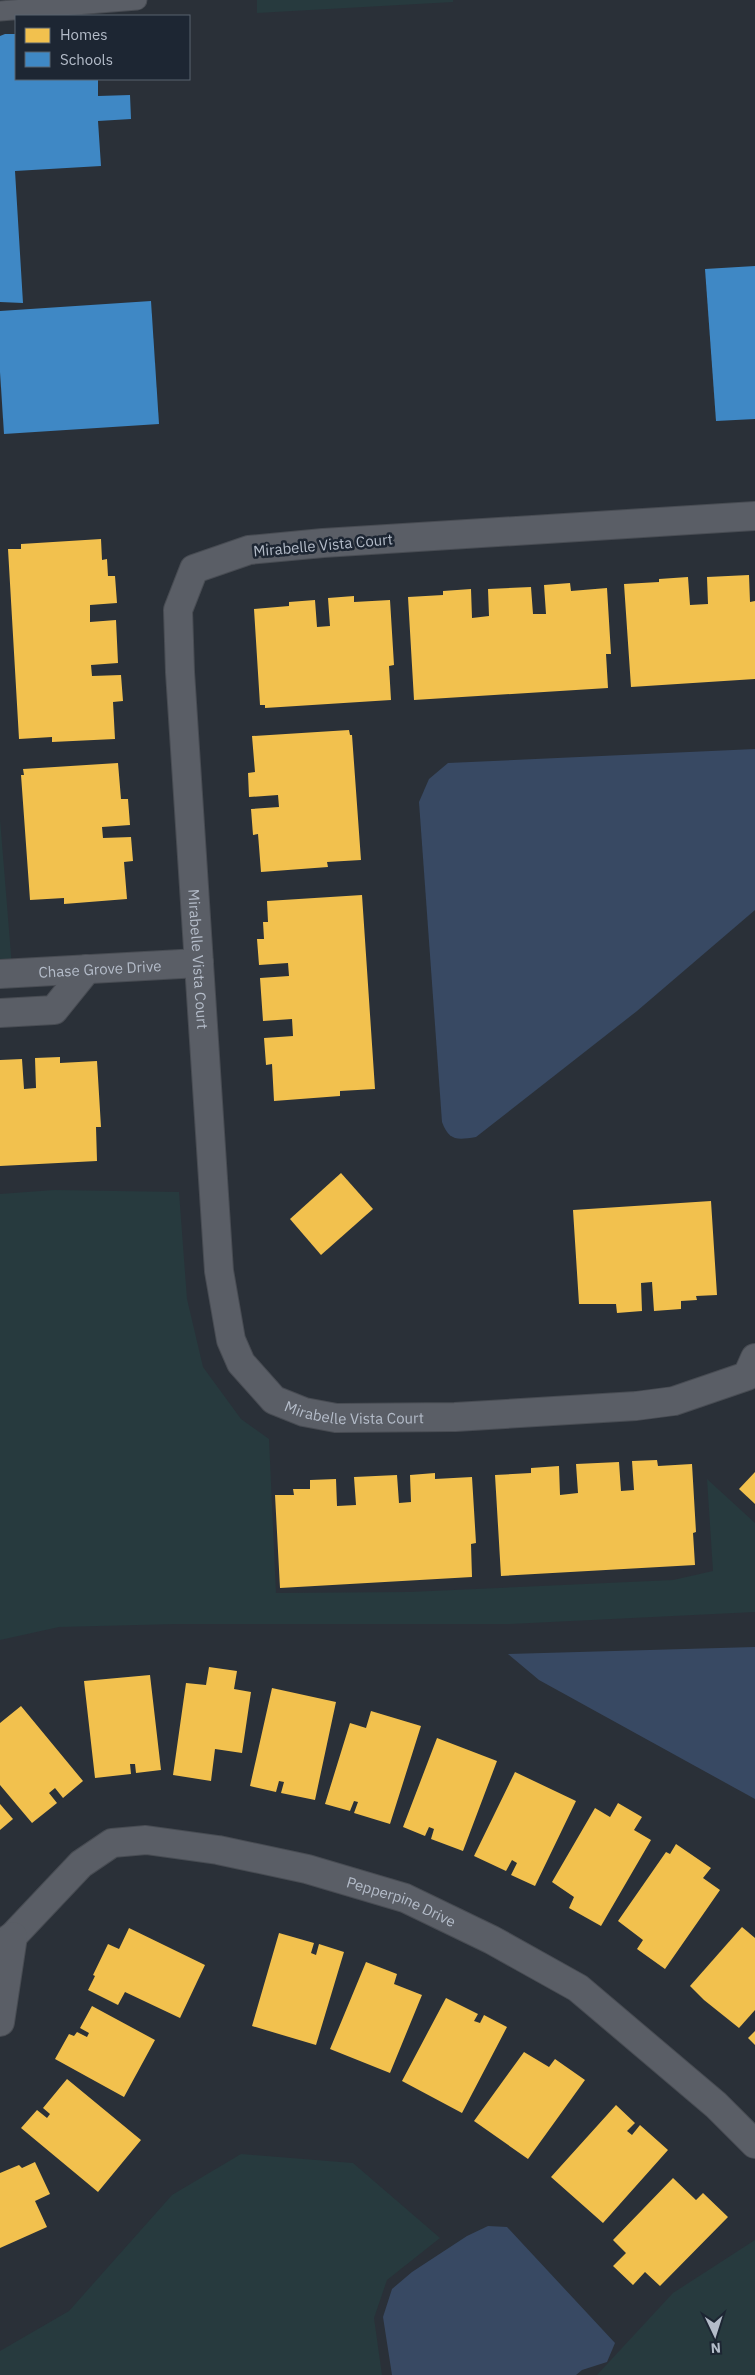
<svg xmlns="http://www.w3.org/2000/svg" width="755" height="2375" viewBox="0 0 755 2375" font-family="'IBM Plex Sans',sans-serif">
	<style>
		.green { fill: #273a3e }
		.water { fill: #384963 }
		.homes { fill: #f2c14e }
		.schools { fill: #3f88c5 }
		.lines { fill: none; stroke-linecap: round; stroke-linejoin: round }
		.lane-casing { stroke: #484c53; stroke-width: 21 }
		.street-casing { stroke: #484c53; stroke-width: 30 }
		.lane { stroke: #5a5e66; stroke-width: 19 }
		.street { stroke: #5a5e66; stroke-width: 28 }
		.labels { text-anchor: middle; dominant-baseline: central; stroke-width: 5; stroke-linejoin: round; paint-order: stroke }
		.street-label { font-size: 15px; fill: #b4bcc9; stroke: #1d2633 }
	</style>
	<rect width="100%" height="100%" fill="#2a3038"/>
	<g class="green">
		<polygon points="257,0 453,0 453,2 257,13"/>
		<polygon points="0,819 12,967 0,967"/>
		<polygon points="54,1190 179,1192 187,1299 203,1367 241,1419 269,1439 276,1593 409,1592 673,1580 713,1571 707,1479 755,1523 755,1612 510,1624 177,1624 59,1627 0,1640 0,1194"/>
		<polygon points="241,2154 353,2163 440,2238 387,2280 374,2318 382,2375 0,2375 0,2351 69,2311 172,2195"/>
		<polygon points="755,2240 755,2375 597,2375 673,2293"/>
	</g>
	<g class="water">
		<path d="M755 749V910L637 1011 476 1137C457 1140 449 1141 442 1122L419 802 429 779 448 763Z"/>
		<polygon points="755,1647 755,1799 539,1680 508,1654"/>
		<polygon points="488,2226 507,2227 615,2343 607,2362 582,2370 576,2375 392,2375 383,2317 392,2289 412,2272 467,2236"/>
	</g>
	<g class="homes">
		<polygon points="101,539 102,560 107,559 108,576 115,576 117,603 90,605 90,622 116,620 118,663 91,665 92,676 121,675 123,701 113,702 115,739 52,742 52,737 19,739 8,549 21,549 21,544"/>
		<polygon points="749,575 750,602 755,601 755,679 631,687 624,584 659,582 659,579 688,577 690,605 708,604 707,577"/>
		<polygon points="570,583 571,591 607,588 611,654 606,654 608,688 414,700 408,597 443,595 443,591 471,589 472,618 489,616 488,589 531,587 533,614 546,614 544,585"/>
		<polygon points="354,596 354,602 390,600 394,665 389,666 391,700 265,708 265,705 260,705 254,609 289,606 289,602 315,600 317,627 330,626 328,598"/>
		<polygon points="349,730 350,735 352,735 361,860 327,862 328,867 261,872 258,834 253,835 251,809 279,807 278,795 249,797 248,773 255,772 252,736"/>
		<polygon points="118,763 121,799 128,799 130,825 102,827 103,838 131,837 133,861 124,862 127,899 64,904 64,898 30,900 21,775 24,775 23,769"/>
		<polygon points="362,895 375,1089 340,1091 340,1096 274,1101 272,1064 266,1065 264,1038 293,1036 292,1019 263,1021 260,978 289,976 288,963 259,965 257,939 264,939 263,922 268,922 267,901"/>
		<polygon points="60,1057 60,1063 97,1061 101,1127 96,1127 97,1161 0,1166 0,1060 22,1059 24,1089 36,1088 35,1058"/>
		<polygon points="341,1173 373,1209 321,1255 290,1219"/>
		<polygon points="711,1201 717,1295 696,1296 697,1300 681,1301 681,1309 654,1311 652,1282 641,1283 642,1311 617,1313 616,1304 579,1304 573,1210"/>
		<polygon points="657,1460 658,1466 692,1464 696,1532 693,1533 695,1565 501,1576 495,1475 531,1473 531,1468 559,1466 560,1495 578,1493 576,1464 619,1462 621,1491 634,1490 632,1461"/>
		<polygon points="755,1472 755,1504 739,1489"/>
		<polygon points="435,1473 435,1479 472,1477 476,1543 471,1544 472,1577 280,1588 275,1495 294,1495 293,1489 310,1489 310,1480 336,1479 337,1506 356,1505 354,1477 397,1475 399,1503 411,1502 410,1475"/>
		<polygon points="209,1667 237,1671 234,1689 251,1692 242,1753 215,1749 211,1781 173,1775 186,1683 206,1685"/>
		<polygon points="150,1675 161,1770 136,1773 135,1764 130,1764 131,1774 95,1778 84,1681"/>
		<polygon points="272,1688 336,1702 315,1800 281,1793 284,1782 279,1781 276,1792 250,1786"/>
		<polygon points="21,1706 83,1781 63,1798 55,1788 49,1793 57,1803 32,1823 0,1785 0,1723"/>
		<polygon points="371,1711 421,1726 390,1824 354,1813 358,1802 354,1801 350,1811 325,1804 350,1723 366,1728"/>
		<polygon points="437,1738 497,1761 463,1851 431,1839 434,1829 429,1827 425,1836 403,1827"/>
		<polygon points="515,1772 576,1801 535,1886 511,1875 517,1863 512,1860 506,1871 474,1856"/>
		<polygon points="618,1803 642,1817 634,1830 651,1840 601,1926 569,1908 574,1897 552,1882 595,1808 610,1817"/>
		<polygon points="0,1804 13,1819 0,1830"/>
		<polygon points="676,1844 711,1868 703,1878 720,1890 665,1969 637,1949 643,1940 618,1921 666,1852 670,1854"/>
		<polygon points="742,1927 755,1938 755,2010 739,2028 704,2000 690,1986"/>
		<polygon points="129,1928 205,1965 180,2018 125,1992 118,2005 88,1990 95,1976 93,1975 108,1944 119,1949"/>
		<polygon points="279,1933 314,1943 311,1953 316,1955 319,1944 344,1952 316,2045 252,2026"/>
		<polygon points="366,1962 397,1974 394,1984 422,1995 390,2073 330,2049"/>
		<polygon points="446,1998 478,2014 474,2021 480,2023 484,2015 507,2027 462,2113 402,2081"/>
		<polygon points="92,2006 155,2040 124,2097 55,2059 69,2034 74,2036 77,2032 87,2037 89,2033 80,2028"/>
		<polygon points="755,2031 755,2045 748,2038"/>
		<polygon points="524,2052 549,2067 555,2059 585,2080 528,2159 474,2121"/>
		<polygon points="67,2079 141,2140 98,2192 21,2128 37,2110 47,2118 50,2114 43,2108"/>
		<polygon points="616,2105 635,2123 627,2131 632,2135 640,2125 668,2150 603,2223 551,2177"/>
		<polygon points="35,2162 50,2194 35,2201 47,2227 0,2248 0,2173 19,2165 22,2168"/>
		<polygon points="673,2178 696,2200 703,2193 728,2217 660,2286 645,2272 633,2285 613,2266 626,2253 613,2240"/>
	</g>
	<g class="schools">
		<polygon points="5,34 16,34 16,79 98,79 98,96 130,95 131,119 98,121 101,166 15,171 23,303 0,302 0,36"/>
		<polygon points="755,266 755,419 716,421 705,269"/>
		<polygon points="151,301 159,424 4,434 0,372 0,311"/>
	</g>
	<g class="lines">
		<g class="lane-casing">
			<polyline id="lane" points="0,11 137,0"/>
		</g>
		<g class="street-casing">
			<g id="street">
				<path id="s1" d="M755 516 323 543 249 550 194 569 178 610 180 672 219 1271 231 1340 241 1363 274 1400 304 1412 336 1418 455 1417 636 1406 674 1401 747 1376 755 1358"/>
				<path id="s2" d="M0 974 199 963"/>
				<polyline points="0,1013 54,1010 87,969"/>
				<path id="s3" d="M0 1945 13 1936 81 1864 112 1843 146 1840 218 1850 307 1869 405 1898 492 1940 578 1988 716 2105 755 2144"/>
				<polyline points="0,2022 13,1936"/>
			</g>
		</g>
		<use href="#lane" class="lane"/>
		<use href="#street" class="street"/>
	</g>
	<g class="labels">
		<g class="street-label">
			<text transform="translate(323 545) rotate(-5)">Mirabelle Vista Court</text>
			<text stroke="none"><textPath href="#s1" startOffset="959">Mirabelle Vista Court</textPath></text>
			<text stroke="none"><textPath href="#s2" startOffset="100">Chase Grove Drive</textPath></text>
			<text stroke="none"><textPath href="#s1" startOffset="1499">Mirabelle Vista Court</textPath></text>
			<text stroke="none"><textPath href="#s3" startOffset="450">Pepperpine Drive</textPath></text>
		</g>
	</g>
	<rect x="15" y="15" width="175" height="65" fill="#1d2633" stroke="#59626f"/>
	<rect x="25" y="28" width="25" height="15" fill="#f2c14e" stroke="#59626f"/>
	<text x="60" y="40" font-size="15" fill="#b4bcc9">Homes</text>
	<rect x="25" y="52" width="25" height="15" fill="#3f88c5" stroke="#59626f"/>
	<text x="60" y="65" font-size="15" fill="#b4bcc9">Schools</text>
	<g transform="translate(715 2335) rotate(176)" stroke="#1d2633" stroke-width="4" paint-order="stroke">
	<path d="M0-4L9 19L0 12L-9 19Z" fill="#b4bcc9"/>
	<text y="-8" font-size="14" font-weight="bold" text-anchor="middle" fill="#b4bcc9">N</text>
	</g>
</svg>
